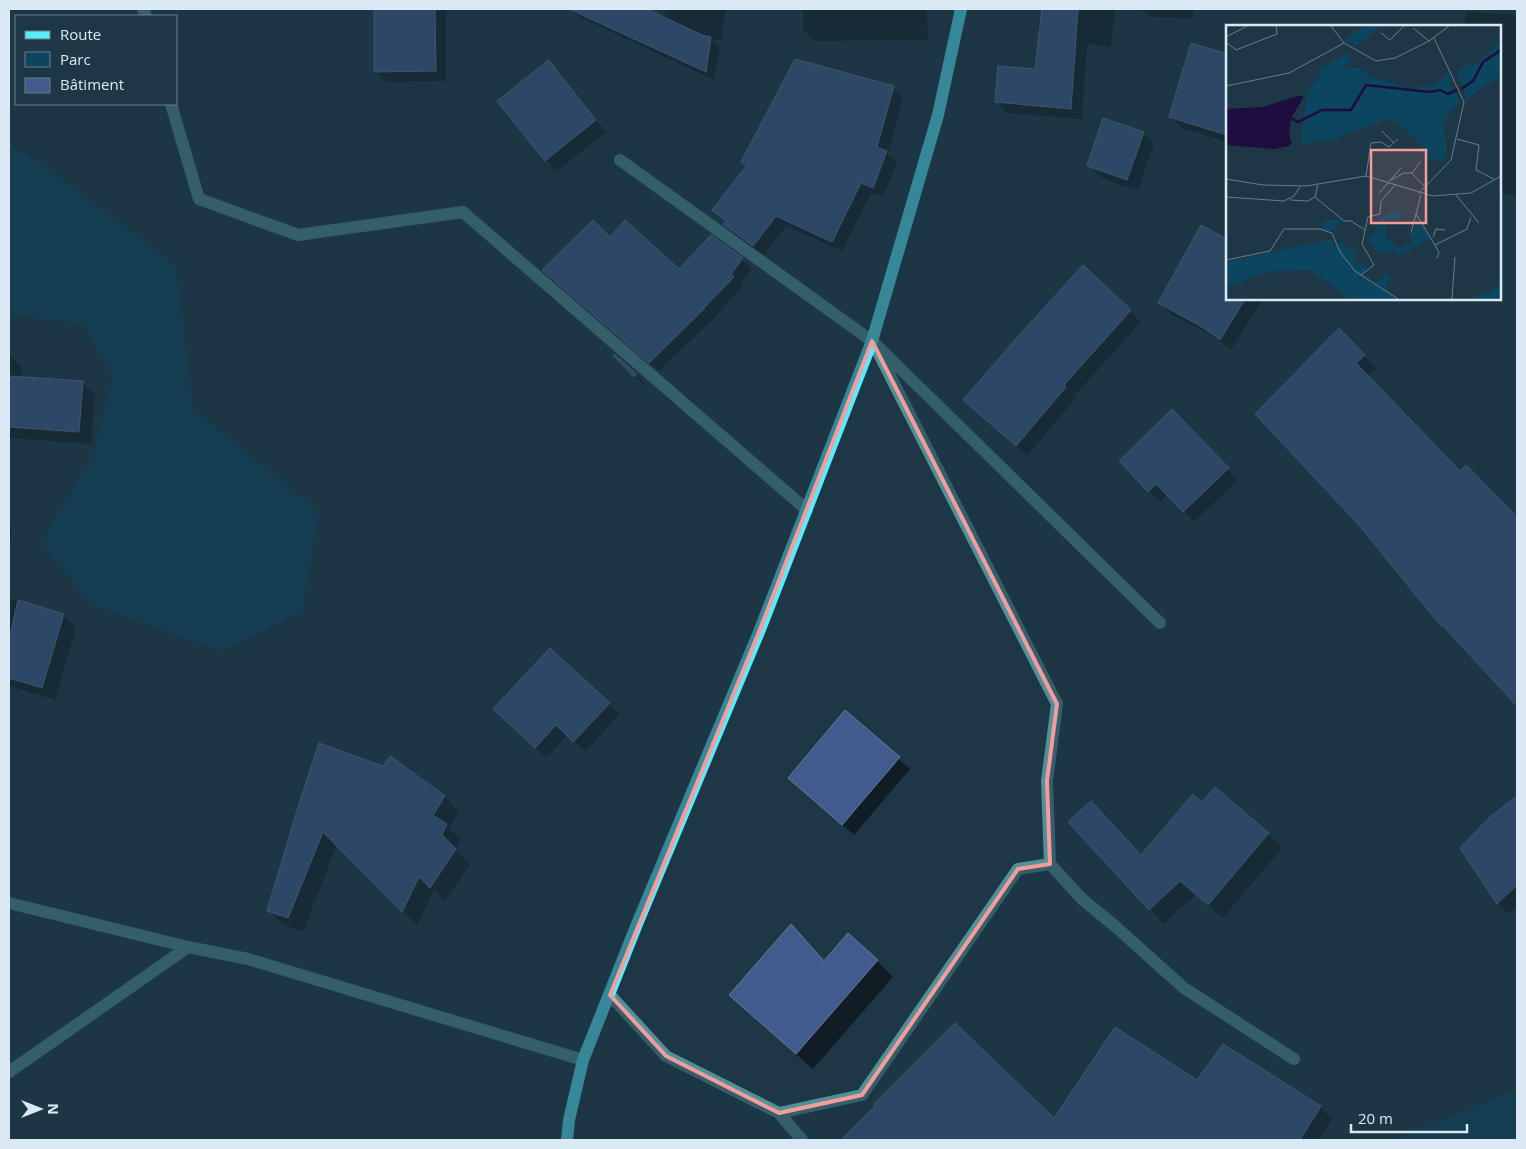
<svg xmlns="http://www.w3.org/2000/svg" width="1526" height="1149" viewBox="0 0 1526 1149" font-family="'Open Sans',sans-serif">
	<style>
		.green { fill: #0c4560 }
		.shadow { fill: #0007 }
		.building { fill: #415b8e; stroke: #6d7a92 }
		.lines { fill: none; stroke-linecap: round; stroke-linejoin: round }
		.minor { stroke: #509098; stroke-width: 12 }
		.major { stroke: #56ecfd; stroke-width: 12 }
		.marked { fill: none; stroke: #f59b9c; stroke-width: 4; stroke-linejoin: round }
		.inset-river { fill: none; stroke: #1d0c3e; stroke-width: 2.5 }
		.inset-road { fill: none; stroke: #697e8b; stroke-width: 1 }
		.view { fill: #f59b9c; fill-opacity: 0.15; stroke: #f59b9c; stroke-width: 2.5 }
		.inset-edge { fill: none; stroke: #dae9f3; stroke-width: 2.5 }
	</style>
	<rect width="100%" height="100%" fill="#1e3746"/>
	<g class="green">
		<polygon points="9,145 48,168 176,266 193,409 319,512 302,611 220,651 91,604 41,542 92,458 113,377 84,324 9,315"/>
		<polygon points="1517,1089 1517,1140 1394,1140"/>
	</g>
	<g class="shadow">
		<polygon points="375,9 461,9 446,10 446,81 387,82 376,71"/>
		<polygon points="571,9 644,9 664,18 665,9 726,9 721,40 713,40 720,47 714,80 579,17"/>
		<polygon points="803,9 927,9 928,40 814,41 803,30"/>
		<polygon points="1043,9 1115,9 1111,47 1087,44 1082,119 1007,113 997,102 1036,71"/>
		<polygon points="1141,9 1194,9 1194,18 1150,17"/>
		<polygon points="1466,11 1517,15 1517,196 1500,194 1500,26 1465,26"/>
		<polygon points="1192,44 1227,55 1227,142 1181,128 1170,117"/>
		<polygon points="549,62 560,72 606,132 557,171 546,160 499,101"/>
		<polygon points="893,87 903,97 888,154 897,162 883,197 871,193 842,251 786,226 764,255 734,234 724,224 726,222 714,210 747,167 742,162"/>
		<polygon points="1143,133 1154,144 1138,191 1100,177 1089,166"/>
		<polygon points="1202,226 1227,240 1227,299 1263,299 1231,350 1215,338 1171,314 1160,303"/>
		<polygon points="711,237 742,259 752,269 740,284 742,287 713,319 659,371 553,279 610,238 679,271"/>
		<polygon points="1084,267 1141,322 1074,396 1076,398 1027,456 964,400"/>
		<polygon points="1339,330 1377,368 1368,377 1460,472 1466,467 1517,519 1517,704 1455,638 1442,626 1359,524"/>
		<polygon points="9,355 22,367 21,378 82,382 95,395 91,444 9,438"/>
		<polygon points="620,360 637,375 647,386 646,387"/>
		<polygon points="1183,422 1238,480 1194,522 1168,494 1160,502 1149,491"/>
		<polygon points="9,526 12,530 9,547"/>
		<polygon points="9,598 63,615 76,628 55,700 9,686"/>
		<polygon points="609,704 620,714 585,752 568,735 546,758 506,720"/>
		<polygon points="845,712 910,769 854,835 790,778"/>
		<polygon points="390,758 445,797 459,812 449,828 461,840 456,850 470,864 445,901 434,890 417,925 337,845 303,932 283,925 268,910 301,802 383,768"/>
		<polygon points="1517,798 1517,906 1509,914 1498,903 1462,848 1490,818"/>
		<polygon points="1202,804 1268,834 1282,848 1223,918 1195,895 1164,924 1070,823 1142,856"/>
		<polygon points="877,961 893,977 813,1069 747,1011 824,962"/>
		<polygon points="1197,1082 1320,1107 1332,1119 1319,1140 843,1140 877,1106 1054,1120"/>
	</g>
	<g class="building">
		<polygon points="374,9 435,9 436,71 374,72"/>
		<polygon points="569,9 647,9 702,35 711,37 706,72"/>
		<polygon points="1042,9 1078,9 1071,109 995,102 998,66 1035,69"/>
		<polygon points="1191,43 1227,54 1227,135 1169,117"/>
		<polygon points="795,59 894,86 877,147 887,151 873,188 861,183 832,242 776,216 753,246 723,224 726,221 712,210 747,165 741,162"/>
		<polygon points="549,60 596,120 545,161 497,101"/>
		<polygon points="1103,118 1144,132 1127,180 1087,166"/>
		<polygon points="593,220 610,237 625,220 679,269 711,235 743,258 731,274 734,277 704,308 704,309 649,363 542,270"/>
		<polygon points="1201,225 1227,239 1227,299 1245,299 1220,340 1202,327 1158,303"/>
		<polygon points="1083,265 1131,310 1064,385 1066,387 1016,446 963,400 1014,341"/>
		<polygon points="1339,328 1365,355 1356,363 1460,471 1466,465 1517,517 1517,706 1442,625 1441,626 1358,524 1255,414"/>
		<polygon points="614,354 637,374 634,377 613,355"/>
		<polygon points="9,376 83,381 79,432 9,427"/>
		<polygon points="1172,409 1229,468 1183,512 1156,484 1148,492 1119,461"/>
		<polygon points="18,600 64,614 42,688 9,678 9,640"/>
		<polygon points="550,648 610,703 573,742 556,725 535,748 493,709"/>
		<polygon points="845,710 900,757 842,825 788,778"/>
		<polygon points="319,743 383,766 390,756 445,796 433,815 447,824 442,835 456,849 430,888 419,877 402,912 323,832 288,918 267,911 300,801"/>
		<polygon points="1215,787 1269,833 1208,905 1180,881 1149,910 1068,822 1091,801 1141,855 1193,794 1202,802"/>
		<polygon points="1517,796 1517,885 1497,904 1460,848 1490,817"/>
		<polygon points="791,924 824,961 848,933 878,960 796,1054 729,995"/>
		<polygon points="955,1023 1054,1118 1115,1027 1197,1080 1223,1044 1321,1106 1300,1140 841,1140 875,1106 874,1104"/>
	</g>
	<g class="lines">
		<g class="minor">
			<polyline points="143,9 146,16"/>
			<polyline points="171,104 199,199 298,235 463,212 807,510"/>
			<polyline points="620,160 872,341 1160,623"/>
			<polyline points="878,352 1057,704 1047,781 1050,864"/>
			<polyline points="9,903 188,947"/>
			<polyline points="610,995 666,1056 779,1113 802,1140"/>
			<polyline points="9,1072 188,947 248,959 583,1060"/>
			<polyline points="779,1113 862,1095 1018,869 1050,864 1082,899 1116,927 1184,988 1294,1059"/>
		</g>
		<polyline class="major" points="567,1140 569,1120 583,1060 637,924 759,632 872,341 938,115 961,9"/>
	</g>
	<path d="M0 0H1526V1149H0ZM872 341 1057 704 1047 781 1050 864 1018 869 862 1095 779 1113 666 1056 610 995 759 632Z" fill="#1e3746" fill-opacity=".55" fill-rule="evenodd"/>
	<path class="marked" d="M872 341 1057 704 1047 781 1050 864 1018 869 862 1095 779 1113 666 1056 610 995 759 632Z"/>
	<g transform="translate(1226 25)">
		<rect width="275" height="275" fill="#1e3746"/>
		<path d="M136 1H155L130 21 119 16ZM275 16V50L241 74 231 48 243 38 248 40ZM121 28 126 32 119 42 135 43 142 51 183 63 207 60 225 47 224 61 235 75 217 96 221 124 217 135 213 137 199 132 194 119 174 100 163 94 104 115 76 119 75 109 82 65 95 50 92 45ZM169 183 176 188 171 196 160 194 159 212 172 223 185 219V210L191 199 198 202 204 214 176 229 171 230 168 225 154 230 141 213 147 209 158 190 164 189ZM115 194 109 206 95 205 99 196ZM107 214 108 220 98 231 116 216 121 225 128 223 131 228 127 237 143 241 137 248 140 253 148 259 161 249 164 250 159 264 171 274H125L84 245 45 246 0 262V237ZM275 257V274H245L270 263Z" fill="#0c4560"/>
		<path d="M72 71H77V74L65 93 63 110 66 117 63 121 48 124 0 120V84L37 82Z" fill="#1d0c3e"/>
		<path class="inset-river" d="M235 64 247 56 257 37 275 25M65 93 72 97 96 85H125L140 60 204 67 214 65 222 69 231 65"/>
		<path class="inset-road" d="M105 1 118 18M187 3 203 16M155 8 164 15 178 1M0 12 21 1M0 17 10 25 51 9 50 1M0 61 63 48 118 18 150 36 169 33 203 16 223 1M156 106 168 118M231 114 253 120 250 145 268 154M195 136 186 148 198 161M140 151 145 118 155 117 163 122 172 114M0 154 37 160 80 161 140 151 207 171 245 168 275 151M165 155 178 148H186M92 160 89 172 118 196H125L139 205M153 168 175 143M192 169 225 135 238 77 208 13M195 170 190 189 209 220M230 170 253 198M0 172 58 176 68 171 74 162M64 175 82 176 89 172M185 208 190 189M207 212 210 204 219 205M211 233 213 228 209 220 241 204 245 192M0 235 44 226 58 204H94L106 208 114 227 129 246 172 274M135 250 148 240 136 219 142 192 154 189 155 176 169 160M226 274 229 232"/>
		<path class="view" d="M145 125H200V198H145Z"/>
		<rect width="275" height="275" class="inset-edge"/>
	</g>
	<rect width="1526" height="1149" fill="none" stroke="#dae9f3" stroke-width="20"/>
	<rect x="15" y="15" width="162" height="90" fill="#1e3746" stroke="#697e8b"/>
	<rect x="25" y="31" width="25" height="8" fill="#56ecfd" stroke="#697e8b"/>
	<text x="60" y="40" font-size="15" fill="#dae9f3">Route</text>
	<rect x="25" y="52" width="25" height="15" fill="#0c4560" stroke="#697e8b"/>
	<text x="60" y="65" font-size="15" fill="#dae9f3">Parc</text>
	<rect x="25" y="78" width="25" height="15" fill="#415b8e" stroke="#697e8b"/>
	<text x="60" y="90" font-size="15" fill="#dae9f3">Bâtiment</text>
	<g transform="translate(40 1109) rotate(90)" stroke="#1e3746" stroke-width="4" paint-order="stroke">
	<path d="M0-4L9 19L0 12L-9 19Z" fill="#dae9f3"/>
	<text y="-8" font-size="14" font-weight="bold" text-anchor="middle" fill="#dae9f3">N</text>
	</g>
	<path d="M1351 1124v8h116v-8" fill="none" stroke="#dae9f3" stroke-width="2.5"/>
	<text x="1358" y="1124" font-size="15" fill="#dae9f3" stroke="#1e3746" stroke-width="4" paint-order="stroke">20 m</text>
</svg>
